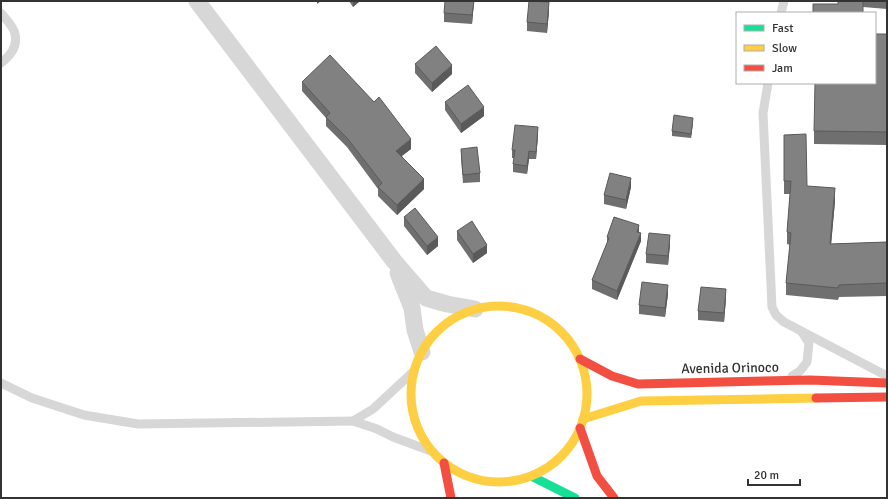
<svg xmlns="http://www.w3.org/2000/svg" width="888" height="499" viewBox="0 0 888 499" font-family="Signika,sans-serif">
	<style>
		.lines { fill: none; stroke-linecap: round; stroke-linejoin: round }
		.lane { stroke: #d7d7d7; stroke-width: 9 }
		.street { stroke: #d7d7d7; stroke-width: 17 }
		.fast { stroke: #16e098; stroke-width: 9 }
		.slow { stroke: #ffcf43; stroke-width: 9 }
		.jam { stroke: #f24e42; stroke-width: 9 }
		.wall { fill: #6f6f6f }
		.shaded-wall { fill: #5a5a5a }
		.building { fill: #818181; stroke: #5a5a5a }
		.labels { text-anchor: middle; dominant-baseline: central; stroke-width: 4; stroke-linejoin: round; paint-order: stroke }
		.street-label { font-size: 14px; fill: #333; stroke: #fff }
	</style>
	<rect width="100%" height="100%" fill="#fff"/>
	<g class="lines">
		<g class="lane">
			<path d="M1 13C5 18 14 27 15 34 18 46 10 56 1 63"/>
			<polyline points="781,13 784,1"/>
			<polyline points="768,83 763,113 772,307 776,315 784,322 887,376"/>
			<polyline points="792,376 800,371 807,362 809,343 802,332"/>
			<polyline points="1,383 32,398 84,415 138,424 353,421 377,429 393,437 431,451"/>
			<polyline points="353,421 373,409 414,371"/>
		</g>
		<g class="street">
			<polyline points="197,1 394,261 426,298 447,304 475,309"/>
			<polyline points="398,273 412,308 415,330 422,352"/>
		</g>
		<polyline class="fast" points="531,476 575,498"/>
		<g class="slow">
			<circle cx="499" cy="394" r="88"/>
			<polyline points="583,419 641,401 816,398"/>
		</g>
		<g class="jam">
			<polyline points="580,359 612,376 638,384 810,380 887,383"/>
			<polyline points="816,398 887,397"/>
			<polyline points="580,428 597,476 614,498"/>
			<polyline points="444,463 451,498"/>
		</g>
	</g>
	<g class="wall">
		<polygon points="349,1 360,1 353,7"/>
		<polygon points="474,1 472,24 444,22 444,13"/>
		<polygon points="838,1 887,1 887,9 863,7"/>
		<polygon points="549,11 547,33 527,31 527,22"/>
		<polygon points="887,34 887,145 814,144 814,131"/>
		<polygon points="415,64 452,74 432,92 415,73"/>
		<polygon points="302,82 411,149 402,156 424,189 397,215 378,196 378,189 347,147 326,126 326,118 302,91"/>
		<polygon points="445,102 484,116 461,133 445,110"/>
		<polygon points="693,122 691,138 672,136 672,131"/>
		<polygon points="538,135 536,159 529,159 527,174 513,172 513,164 514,158 512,158 512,150"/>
		<polygon points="784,135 807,186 835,201 831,244 887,242 887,296 839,297 838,300 786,295 786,283 790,245 787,244 787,232 790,194 784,194"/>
		<polygon points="461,149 480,173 480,182 463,183 461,158"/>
		<polygon points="631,187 626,209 604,204 604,195"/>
		<polygon points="404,217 438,246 427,255 404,226"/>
		<polygon points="457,231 487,253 473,263 457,240"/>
		<polygon points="639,232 641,241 617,300 592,289 592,280 607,244 607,237"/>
		<polygon points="670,244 668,265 646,263 646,254"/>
		<polygon points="668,294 665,317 639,314 639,305"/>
		<polygon points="726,298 724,322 698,320 698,311"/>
	</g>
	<g class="shaded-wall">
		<polygon points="317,1 321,1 317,4"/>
		<polygon points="353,1 360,1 353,7"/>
		<polygon points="474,1 474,2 472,24 472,15"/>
		<polygon points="549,2 549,11 547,33 547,24"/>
		<polygon points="452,65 452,74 432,92 432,83"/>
		<polygon points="484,107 484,116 461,133 461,124"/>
		<polygon points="693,118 693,122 691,138 691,134"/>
		<polygon points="538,127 538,135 536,159 536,152"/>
		<polygon points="411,139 411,149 396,160 396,151"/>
		<polygon points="529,151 529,159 527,174 527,166"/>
		<polygon points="631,178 631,187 626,209 626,200"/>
		<polygon points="424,179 424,189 397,215 397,205"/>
		<polygon points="835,188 835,201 830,257 830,244"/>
		<polygon points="639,225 639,234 637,232"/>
		<polygon points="641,233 641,241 617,300 617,291"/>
		<polygon points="670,235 670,244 668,265 668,256"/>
		<polygon points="438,237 438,246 427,255 427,246"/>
		<polygon points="487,245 487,253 473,263 473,254"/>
		<polygon points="668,285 668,294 665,317 665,308"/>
		<polygon points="726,289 726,298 724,322 724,313"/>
	</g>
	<g class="building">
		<polygon points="445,1 474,1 472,15 444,13"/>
		<polygon points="529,1 549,2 547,24 527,22"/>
		<polygon points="838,1 863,1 863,13 813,13 813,4 838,4"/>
		<polygon points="875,34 887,34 887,132 814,131 815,83 875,83"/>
		<polygon points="436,46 452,65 432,83 415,64"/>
		<polygon points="330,55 374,102 379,97 411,139 396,151 424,179 397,205 378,187 382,183 347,138 326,117 330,113 302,82"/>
		<polygon points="468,85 484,107 461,124 445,102"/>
		<polygon points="674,115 693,118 691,134 672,131"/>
		<polygon points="515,125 538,127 536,152 529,151 527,166 513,164 515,150 512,150"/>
		<polygon points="806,134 807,186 835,188 830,244 887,242 887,283 839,285 838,288 786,283 791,233 787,232 791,181 784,181 784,135"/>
		<polygon points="477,147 480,173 463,175 461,149"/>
		<polygon points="610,173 631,178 626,200 604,195"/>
		<polygon points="415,208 438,237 427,246 404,217"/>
		<polygon points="614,217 639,225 637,232 641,233 617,291 592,280 609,238 607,237"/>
		<polygon points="472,221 487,245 473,254 457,231"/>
		<polygon points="649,233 670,235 668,256 646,254"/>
		<polygon points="642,282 668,285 665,308 639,305"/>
		<polygon points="701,287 726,289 724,313 698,311"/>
	</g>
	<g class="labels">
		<g class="street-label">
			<text transform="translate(730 368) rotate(-1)">Avenida Orinoco</text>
		</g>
	</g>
	<rect width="888" height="499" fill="none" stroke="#333333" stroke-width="4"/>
	<rect x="736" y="12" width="140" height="72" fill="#ffffff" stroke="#adadad"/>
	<rect x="744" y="25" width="20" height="6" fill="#16e098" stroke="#adadad"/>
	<text x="772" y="32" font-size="12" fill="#333333">Fast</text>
	<rect x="744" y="45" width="20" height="6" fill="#ffcf43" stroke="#adadad"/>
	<text x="772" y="52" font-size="12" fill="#333333">Slow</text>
	<rect x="744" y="65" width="20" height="6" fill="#f24e42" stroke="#adadad"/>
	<text x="772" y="72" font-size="12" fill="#333333">Jam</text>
	<path d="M748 479v6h52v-6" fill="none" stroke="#333333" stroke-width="2"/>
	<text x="754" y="479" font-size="12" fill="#333333" stroke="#ffffff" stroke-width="3" paint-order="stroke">20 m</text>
</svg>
